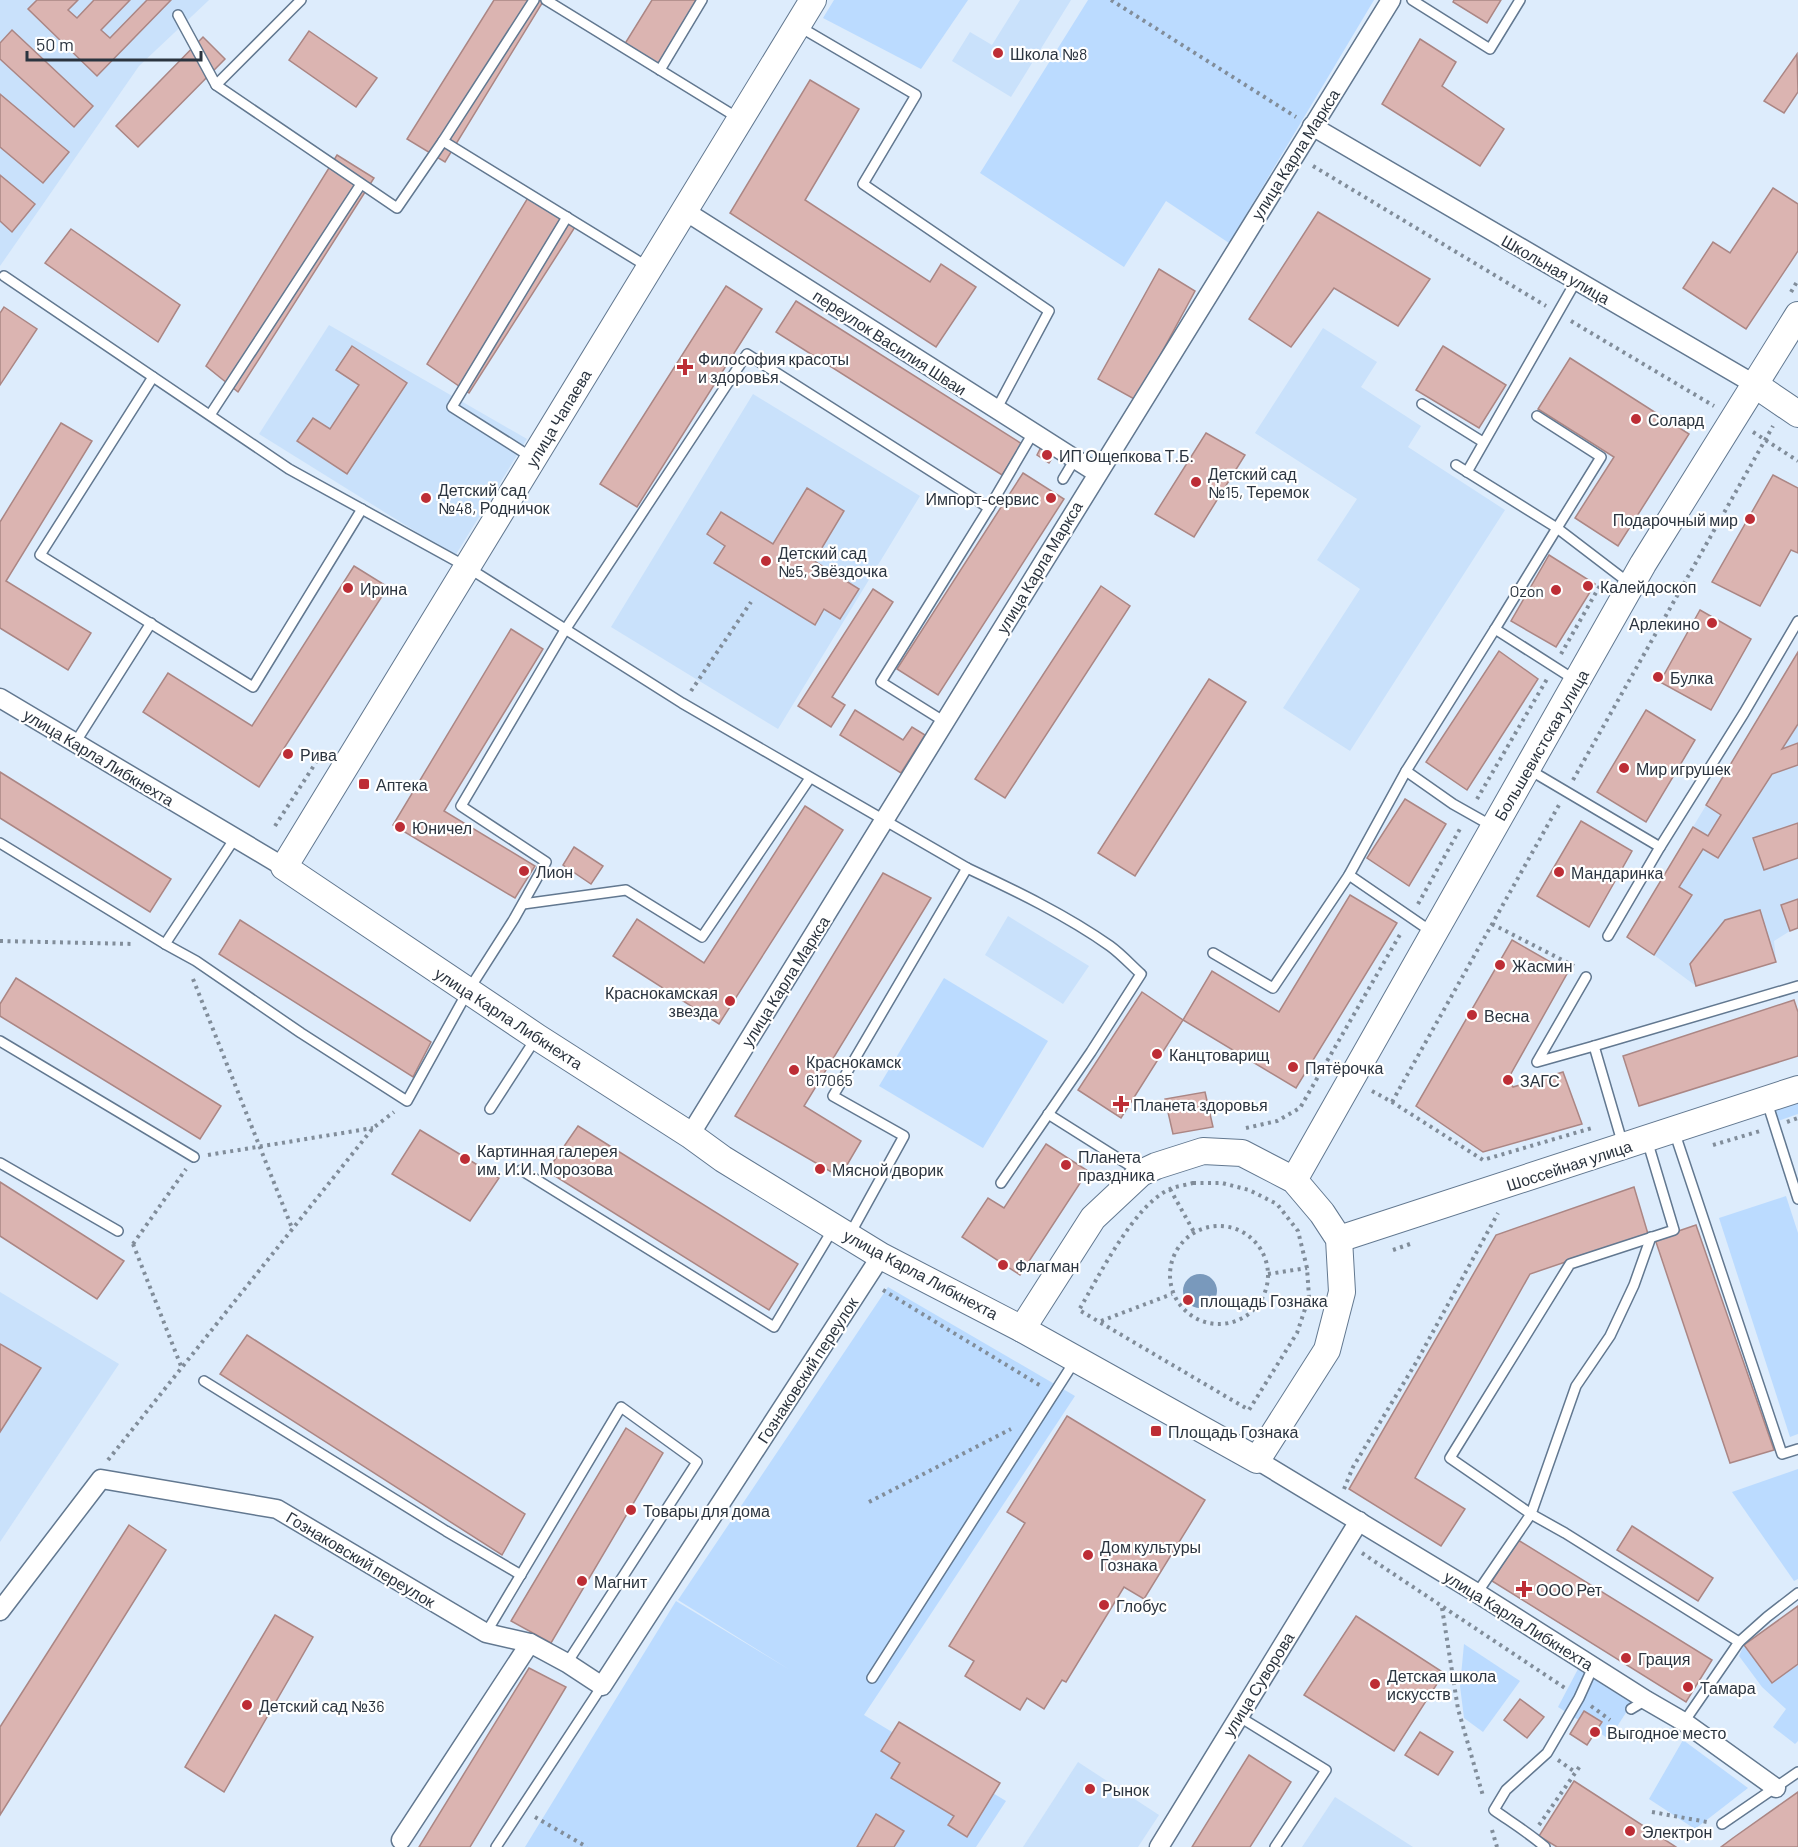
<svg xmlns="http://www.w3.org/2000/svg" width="1798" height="1847" viewBox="0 0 1798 1847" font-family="Barlow,sans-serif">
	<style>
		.built { fill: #c9e1fb }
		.green { fill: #bbdbff }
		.water { fill: #7999bc }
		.building { fill: #dbb4b1; stroke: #ab8684; stroke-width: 1.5 }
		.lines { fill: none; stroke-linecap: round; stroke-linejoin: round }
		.lane-casing { stroke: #627890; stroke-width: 12 }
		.street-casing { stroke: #627890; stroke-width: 21 }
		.secondary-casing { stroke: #627890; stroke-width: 28 }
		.path { stroke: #818d9a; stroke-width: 4; stroke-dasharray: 3 4.5; stroke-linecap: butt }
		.lane { stroke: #fff; stroke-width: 9 }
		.street { stroke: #fff; stroke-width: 18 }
		.secondary { stroke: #fff; stroke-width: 26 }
		.poi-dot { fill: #bd2d35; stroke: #fff; stroke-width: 2 }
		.labels { text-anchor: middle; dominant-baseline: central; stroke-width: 4.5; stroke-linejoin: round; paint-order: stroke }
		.poi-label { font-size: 16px; fill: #2b343f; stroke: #fff; text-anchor: start }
		.street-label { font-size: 16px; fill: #2b343f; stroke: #fff }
	</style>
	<rect width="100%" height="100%" fill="#ddecfc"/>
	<g class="built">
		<polygon points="0,0 209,0 139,66 0,266"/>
		<polygon points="1020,0 1071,0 1011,97 952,61 970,32 992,45"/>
		<polygon points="329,325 527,439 455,556 259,434"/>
		<polygon points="1323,328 1377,362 1361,387 1421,426 1408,447 1505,510 1350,751 1283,708 1360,589 1317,560 1357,499 1255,433"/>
		<polygon points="753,394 920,496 778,729 611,627"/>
		<polygon points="1798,652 1798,928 1790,931 1774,941 1776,962 1696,986 1654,955 1627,937"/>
		<polygon points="1008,916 1089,966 1063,1004 985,955"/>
		<polygon points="0,1292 119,1364 0,1542"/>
		<polygon points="1078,1762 1159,1815 1138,1847 1023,1847"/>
		<polygon points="1335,1797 1413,1847 1302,1847"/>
	</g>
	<g class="green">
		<polygon points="834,0 968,0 921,69 823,18"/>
		<polygon points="1088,0 1374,0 1229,243 1166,201 1124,267 980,173"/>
		<polygon points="944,978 1048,1041 983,1148 879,1086"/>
		<polygon points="1798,1098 1798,1114 1778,1121 1773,1106"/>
		<polygon points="1786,1196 1798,1233 1798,1434 1790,1437 1719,1218"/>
		<polygon points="888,1287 1075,1396 864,1715 1006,1801 976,1847 525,1847 676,1601 790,1670 678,1600"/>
		<polygon points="1798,1469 1798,1579 1794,1581 1732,1492"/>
		<polygon points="1464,1644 1520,1681 1483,1732 1464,1718 1460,1686"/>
		<polygon points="1744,1645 1798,1664 1798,1741 1795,1744 1773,1727 1786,1709 1762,1687 1739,1656"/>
		<polygon points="1578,1669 1631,1701 1629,1708 1609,1739 1558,1707"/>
		<polygon points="1683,1740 1748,1788 1695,1829 1649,1799"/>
	</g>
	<circle class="water" cx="1200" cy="1291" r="17"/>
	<g class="building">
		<polygon points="37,0 78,0 68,10 77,18 94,0 130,0 101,30 110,38 147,0 171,0 97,76 28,9"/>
		<polygon points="494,0 544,0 445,162 407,139"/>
		<polygon points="652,0 699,0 654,72 621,50"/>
		<polygon points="1454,0 1501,0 1487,23 1453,2"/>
		<polygon points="12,30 93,106 74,127 0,59 0,43"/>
		<polygon points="309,31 377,78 356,107 289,60"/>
		<polygon points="203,37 225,59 138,147 116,126"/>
		<polygon points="1420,39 1456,62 1442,86 1504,129 1480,166 1382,104"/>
		<polygon points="1797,54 1798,92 1784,113 1764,101"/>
		<polygon points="810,80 859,109 805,200 930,282 941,264 976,287 936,347 730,213"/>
		<polygon points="0,94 69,152 43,183 0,147"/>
		<polygon points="337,155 374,178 238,392 206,366"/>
		<polygon points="0,175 35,204 12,232 0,221"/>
		<polygon points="1773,188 1798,204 1798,251 1746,329 1683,288 1713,242 1730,253"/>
		<polygon points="529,196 575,227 469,393 427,364"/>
		<polygon points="1318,212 1430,279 1398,326 1334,288 1291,347 1249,319"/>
		<polygon points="71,229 180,305 158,342 45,263"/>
		<polygon points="1159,269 1195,291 1136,400 1098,379"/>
		<polygon points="726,286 762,309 637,507 600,484"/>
		<polygon points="796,301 1022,444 1002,475 776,332"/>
		<polygon points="4,307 37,329 0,385 0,313"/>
		<polygon points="352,346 407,383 347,474 297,441 313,418 330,429 359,385 336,370"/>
		<polygon points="1443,346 1506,385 1479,428 1416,390"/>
		<polygon points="1570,358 1689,434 1618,546 1575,518 1614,457 1538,409"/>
		<polygon points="61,423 92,441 6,581 91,633 68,670 0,628 0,522"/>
		<polygon points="1206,433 1245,455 1194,537 1155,514"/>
		<polygon points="1041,447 1054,455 1049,463 1037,455"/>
		<polygon points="1023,473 1064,499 938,695 897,669"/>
		<polygon points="1773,475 1798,488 1798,553 1791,550 1760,606 1712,582"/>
		<polygon points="807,488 844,511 814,561 859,589 840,619 824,609 815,625 714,563 725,546 707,534 721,512 773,544"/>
		<polygon points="1549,555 1595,584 1556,647 1511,621"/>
		<polygon points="354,566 388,587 259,787 143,712 168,673 252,726"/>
		<polygon points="1101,586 1130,606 1005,798 975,779"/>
		<polygon points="873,589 893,602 832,697 845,705 831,727 798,706"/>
		<polygon points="1700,610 1751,639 1711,710 1660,682"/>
		<polygon points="511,629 543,649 444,811 535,866 515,898 393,825"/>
		<polygon points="1499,651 1538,679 1467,790 1426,762"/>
		<polygon points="1798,652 1798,724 1782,749 1798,743 1798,765 1772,774 1718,858 1703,849 1679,887 1692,895 1654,955 1627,937 1693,827 1708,836 1721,815 1706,805"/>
		<polygon points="1209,679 1246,702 1135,876 1098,853"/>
		<polygon points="855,710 903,740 912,727 925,735 901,773 840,735"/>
		<polygon points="1646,710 1695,740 1646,822 1597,792"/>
		<polygon points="0,772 171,879 150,912 0,818"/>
		<polygon points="1405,799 1446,824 1409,886 1367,858"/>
		<polygon points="805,806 843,830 719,1024 613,956 637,919 704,963"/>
		<polygon points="1581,821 1632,851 1589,927 1537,896"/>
		<polygon points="1798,823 1798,858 1764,870 1753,838"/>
		<polygon points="574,847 603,866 591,884 563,865"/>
		<polygon points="883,873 931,898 804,1106 861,1141 840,1177 735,1116"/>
		<polygon points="1350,895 1397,923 1296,1088 1183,1020 1212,971 1279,1012"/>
		<polygon points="1798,899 1798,928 1790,931 1781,905"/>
		<polygon points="1760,910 1776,962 1696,986 1690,964 1725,920"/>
		<polygon points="240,920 431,1042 413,1077 219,954"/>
		<polygon points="1512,940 1568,972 1508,1079 1513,1087 1563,1072 1582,1124 1483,1152 1416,1106"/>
		<polygon points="16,978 221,1106 200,1139 0,1016 0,1004"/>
		<polygon points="1142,992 1183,1020 1121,1118 1078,1090"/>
		<polygon points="1794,1000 1798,1012 1798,1056 1639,1106 1623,1056"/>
		<polygon points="1205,1092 1213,1127 1173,1134 1165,1099"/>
		<polygon points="578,1126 798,1264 769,1310 547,1171"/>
		<polygon points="420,1130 499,1178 470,1221 392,1174"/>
		<polygon points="1046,1144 1088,1171 1020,1275 962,1237 988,1198 1004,1208"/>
		<polygon points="0,1182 124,1261 97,1299 0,1236"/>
		<polygon points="1634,1187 1648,1234 1530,1274 1415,1478 1465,1509 1441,1546 1349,1489 1496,1235"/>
		<polygon points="1696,1225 1774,1450 1730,1463 1655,1239"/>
		<polygon points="247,1335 525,1514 502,1555 220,1374"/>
		<polygon points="0,1344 41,1368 0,1432"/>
		<polygon points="1067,1416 1205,1500 1144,1599 1124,1587 1066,1682 1062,1680 1044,1709 1027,1698 1020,1710 965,1676 974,1661 949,1646 1025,1523 1007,1512"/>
		<polygon points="626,1428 663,1453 551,1643 511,1621"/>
		<polygon points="129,1525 166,1550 0,1815 0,1727"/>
		<polygon points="1632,1526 1713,1578 1698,1601 1617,1550"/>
		<polygon points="1518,1540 1712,1660 1686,1702 1492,1581"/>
		<polygon points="1798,1606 1798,1664 1772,1683 1744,1645"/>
		<polygon points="275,1615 313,1637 224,1792 185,1767"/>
		<polygon points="1356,1616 1444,1673 1394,1751 1304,1695"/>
		<polygon points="529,1668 566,1687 470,1847 419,1847"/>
		<polygon points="1520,1699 1544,1717 1527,1738 1504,1720"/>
		<polygon points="1584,1711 1602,1722 1587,1745 1570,1734"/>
		<polygon points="899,1722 1000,1783 967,1837 948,1825 954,1816 891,1778 900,1763 881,1751"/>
		<polygon points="1420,1732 1453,1752 1438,1775 1405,1755"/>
		<polygon points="1249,1755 1291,1782 1250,1847 1192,1847"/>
		<polygon points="1574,1781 1676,1847 1557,1847 1539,1836"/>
		<polygon points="1798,1792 1798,1847 1721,1847 1733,1838"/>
		<polygon points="876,1814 904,1831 894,1847 857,1847"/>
	</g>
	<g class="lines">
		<g class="lane-casing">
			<g id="lane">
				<polyline points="301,0 216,85 397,208 443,141"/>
				<polyline points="534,0 443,141 648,267"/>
				<polyline points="546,0 738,118"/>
				<polyline points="1412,0 1490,49 1520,0"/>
				<polyline points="178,15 216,85"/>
				<polyline points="800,27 916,95 863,184 1049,311 996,410"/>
				<polyline points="660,70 702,0"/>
				<polyline points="4,276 289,469 467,567 682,703 967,868 833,1096 904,1136 850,1234"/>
				<polyline points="153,377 40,555 253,687 362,509"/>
				<polyline points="1422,404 1483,442"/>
				<polyline points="210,415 361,184"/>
				<polyline points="1537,416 1601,457 1557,528 1629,583"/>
				<polyline points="531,457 452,407 567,217"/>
				<polyline points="1456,465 1557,528 1495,629 1575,680"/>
				<polyline points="1467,472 1576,281"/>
				<polyline points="1063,479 1075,459"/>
				<polyline points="989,508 1033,433"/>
				<polyline points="75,743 151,623"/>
				<polyline points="1528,769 1660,847 1608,936"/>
				<polyline points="1406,771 1453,804 1492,826"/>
				<polyline points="0,843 165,944 196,961 301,1033 407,1101 468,991 514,919 546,862 461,806 565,630 747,354 989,508 881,682 945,722"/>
				<polyline points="1660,847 1744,713 1798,621"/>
				<path d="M967 868C1016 891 1066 915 1110 946 1121 954 1131 965 1141 974L1091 1052 1001 1183"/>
				<polyline points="1349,875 1432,932"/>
				<polyline points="523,904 626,890 702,937 810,778"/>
				<polyline points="165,944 235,838"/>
				<polyline points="1213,953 1273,988 1349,875 1406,771 1495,629"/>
				<polyline points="1586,977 1537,1062 1594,1046 1623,1145"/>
				<polyline points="0,1041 194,1157"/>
				<polyline points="1594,1046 1798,986"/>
				<polyline points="1767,1102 1798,1199"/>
				<polyline points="490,1109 536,1038"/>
				<polyline points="1048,1114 1140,1172"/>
				<polyline points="1674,1131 1782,1454 1798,1449"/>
				<polyline points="0,1163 118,1231"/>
				<polyline points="521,1170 774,1327 833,1229"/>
				<polyline points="1651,1237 1634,1285 1610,1336 1576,1386 1531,1514 1565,1533 1739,1642"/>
				<polyline points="204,1381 446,1531 521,1575"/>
				<polyline points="1477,1593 1531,1514 1450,1458 1570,1264 1674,1230 1647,1140"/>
				<polyline points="486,1633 621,1407 697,1462 567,1663"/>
				<polyline points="872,1678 1076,1359"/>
				<polyline points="1631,1709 1646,1700"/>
				<polyline points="1238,1716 1326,1770 1275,1847"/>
				<polyline points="1684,1722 1739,1642 1767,1617 1798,1593"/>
				<polyline points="1722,1824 1798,1772"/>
				<polyline points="496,1847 602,1686"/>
				<path d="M1545 1847C1529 1833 1511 1822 1494 1810L1506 1790 1547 1753 1579 1698 1593 1667"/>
			</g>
		</g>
		<g class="street-casing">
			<g id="street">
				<polyline points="1312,126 1754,384"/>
				<polyline points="685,211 1097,473"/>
				<polyline points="0,698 284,867"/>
				<path d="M690 1135C924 757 1156 377 1391 0"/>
				<polyline points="1257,1460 1477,1593 1646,1700 1684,1722 1776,1788"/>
				<polyline points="0,1611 101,1479 277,1509 486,1633 530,1643 567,1663 602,1686 881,1256"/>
				<polyline points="401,1840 530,1643"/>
				<polyline points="1159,1847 1359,1521"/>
			</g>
		</g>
		<g class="secondary-casing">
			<g id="secondary">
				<polyline points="813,0 284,867 537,1037 690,1135 723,1159 881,1256 1022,1329"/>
				<polyline points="1754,384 1798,414"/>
				<polygon points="1203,1151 1242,1153 1294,1180 1322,1213 1339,1239 1342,1292 1327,1350 1257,1460 1022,1329 1093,1218 1141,1173 1156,1166"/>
				<polyline points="1294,1180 1643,564 1798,315"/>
				<polyline points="1339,1239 1798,1089"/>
			</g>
		</g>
		<g class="path">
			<polyline points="1111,0 1296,117"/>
			<polyline points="1313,166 1546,306"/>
			<polyline points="1791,292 1798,280"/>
			<polyline points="1571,321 1714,406"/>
			<polyline points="1753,432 1798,461"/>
			<polyline points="1561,654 1602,582"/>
			<polyline points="691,691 751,602"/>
			<polyline points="1573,780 1773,426"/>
			<polyline points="1477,799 1547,679"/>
			<polyline points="275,826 322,753"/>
			<polyline points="1418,904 1461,827"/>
			<polyline points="1492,924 1574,966"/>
			<polyline points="0,941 134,944"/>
			<polyline points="193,979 292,1228"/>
			<polyline points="1372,1091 1392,1102 1483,1160 1592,1128"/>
			<polyline points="1392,1102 1559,805"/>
			<polyline points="1787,1122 1798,1118"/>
			<polyline points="1246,1128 1277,1121 1300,1108 1402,931"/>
			<polyline points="1713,1145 1760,1131"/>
			<polyline points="208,1155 373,1128"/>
			<path d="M1193 1183H1222L1249 1190 1277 1204 1298 1231 1307 1268 1309 1297 1297 1333 1249 1410 1079 1310C1099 1276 1134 1205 1170 1189 1177 1186 1186 1185 1193 1183Z"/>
			<polyline points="1170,1189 1194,1232"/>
			<circle cx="1219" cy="1275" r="49"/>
			<polyline points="133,1244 186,1169"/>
			<polyline points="133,1244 181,1366"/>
			<polyline points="1393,1250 1410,1244"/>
			<polyline points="1268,1274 1307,1268"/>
			<polyline points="883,1290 1041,1386"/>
			<polyline points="1101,1321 1172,1294"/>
			<polyline points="108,1460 373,1128 394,1112"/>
			<polyline points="1344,1489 1353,1467 1417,1361 1498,1213"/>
			<polyline points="869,1502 1011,1429"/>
			<polyline points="1362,1553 1568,1690"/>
			<polyline points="1442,1608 1458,1709 1483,1796"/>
			<polyline points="1591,1706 1610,1720"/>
			<polyline points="1558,1760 1575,1772"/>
			<polyline points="1652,1812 1707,1822"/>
			<polyline points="535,1817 587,1847"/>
			<polyline points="1539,1825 1580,1766"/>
			<polyline points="1492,1830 1497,1847"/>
		</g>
		<use href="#lane" class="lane"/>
		<use href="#street" class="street"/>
		<use href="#secondary" class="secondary"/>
	</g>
	<g class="poi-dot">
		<circle cx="998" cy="53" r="6"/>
		<path d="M682 358h6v6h6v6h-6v6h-6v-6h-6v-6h6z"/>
		<circle cx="1636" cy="419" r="6"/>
		<circle cx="1047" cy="455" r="6"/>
		<circle cx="1196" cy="482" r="6"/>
		<circle cx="426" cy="498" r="6"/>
		<circle cx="1051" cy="498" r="6"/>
		<circle cx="1750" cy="519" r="6"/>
		<circle cx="766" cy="561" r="6"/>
		<circle cx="1588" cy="586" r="6"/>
		<circle cx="348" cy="588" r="6"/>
		<circle cx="1556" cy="590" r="6"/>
		<circle cx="1712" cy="623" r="6"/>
		<circle cx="1658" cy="677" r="6"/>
		<circle cx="288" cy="754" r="6"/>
		<circle cx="1624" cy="768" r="6"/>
		<rect x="358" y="778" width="12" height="12" rx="3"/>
		<circle cx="400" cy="827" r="6"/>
		<circle cx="524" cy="871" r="6"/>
		<circle cx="1559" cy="872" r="6"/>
		<circle cx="1500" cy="965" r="6"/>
		<circle cx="730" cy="1001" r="6"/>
		<circle cx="1472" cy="1015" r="6"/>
		<circle cx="1157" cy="1054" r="6"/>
		<circle cx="1293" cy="1067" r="6"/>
		<circle cx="794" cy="1070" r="6"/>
		<circle cx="1508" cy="1080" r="6"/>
		<path d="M1118 1095h6v6h6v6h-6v6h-6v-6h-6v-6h6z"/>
		<circle cx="465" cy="1159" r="6"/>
		<circle cx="1066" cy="1165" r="6"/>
		<circle cx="820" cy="1169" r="6"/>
		<circle cx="1003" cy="1265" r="6"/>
		<circle cx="1188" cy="1300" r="6"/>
		<rect x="1150" y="1425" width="12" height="12" rx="3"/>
		<circle cx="631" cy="1510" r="6"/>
		<circle cx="1088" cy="1555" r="6"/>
		<circle cx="582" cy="1581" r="6"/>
		<path d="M1521 1580h6v6h6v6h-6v6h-6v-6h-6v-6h6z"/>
		<circle cx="1104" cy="1605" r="6"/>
		<circle cx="1626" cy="1658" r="6"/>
		<circle cx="1375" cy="1684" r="6"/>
		<circle cx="1688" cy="1687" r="6"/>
		<circle cx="247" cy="1705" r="6"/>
		<circle cx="1595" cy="1732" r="6"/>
		<circle cx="1090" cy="1789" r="6"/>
		<circle cx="1630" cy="1831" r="6"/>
	</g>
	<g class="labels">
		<g class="poi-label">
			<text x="1010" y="53">Школа №8</text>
			<text x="698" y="358">Философия красоты<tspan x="698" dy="18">и здоровья</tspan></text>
			<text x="1648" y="419">Солард</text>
			<text x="1059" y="455">ИП Ощепкова Т.Б.</text>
			<text x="1208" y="473">Детский сад<tspan x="1208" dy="18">№15, Теремок</tspan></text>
			<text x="438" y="489">Детский сад<tspan x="438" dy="18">№48, Родничок</tspan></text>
			<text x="1039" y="498" text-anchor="end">Импорт-сервис</text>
			<text x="1738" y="519" text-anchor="end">Подарочный мир</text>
			<text x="778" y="552">Детский сад<tspan x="778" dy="18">№5, Звёздочка</tspan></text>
			<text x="1600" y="586">Калейдоскоп</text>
			<text x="360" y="588">Ирина</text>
			<text x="1544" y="590" text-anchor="end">Ozon</text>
			<text x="1700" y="623" text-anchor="end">Арлекино</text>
			<text x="1670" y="677">Булка</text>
			<text x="300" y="754">Рива</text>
			<text x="1636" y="768">Мир игрушек</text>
			<text x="376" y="784">Аптека</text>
			<text x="412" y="827">Юничел</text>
			<text x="536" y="871">Лион</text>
			<text x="1571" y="872">Мандаринка</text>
			<text x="1512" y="965">Жасмин</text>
			<text x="718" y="992" text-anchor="end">Краснокамская<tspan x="718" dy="18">звезда</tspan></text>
			<text x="1484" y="1015">Весна</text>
			<text x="1169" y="1054">Канцтоварищ</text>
			<text x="806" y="1061">Краснокамск<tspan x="806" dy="18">617065</tspan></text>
			<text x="1305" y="1067">Пятёрочка</text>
			<text x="1520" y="1080">ЗАГС</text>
			<text x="1133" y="1104">Планета здоровья</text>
			<text x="477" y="1150">Картинная галерея<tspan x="477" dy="18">им. И.И. Морозова</tspan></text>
			<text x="1078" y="1156">Планета<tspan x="1078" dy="18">праздника</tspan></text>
			<text x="832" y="1169">Мясной дворик</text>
			<text x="1015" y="1265">Флагман</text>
			<text x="1200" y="1300">площадь Гознака</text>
			<text x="1168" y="1431">Площадь Гознака</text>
			<text x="643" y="1510">Товары для дома</text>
			<text x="1100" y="1546">Дом культуры<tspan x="1100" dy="18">Гознака</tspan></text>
			<text x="594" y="1581">Магнит</text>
			<text x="1536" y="1589">ООО Рет</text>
			<text x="1116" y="1605">Глобус</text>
			<text x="1638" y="1658">Грация</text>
			<text x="1387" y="1675">Детская школа<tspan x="1387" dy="18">искусств</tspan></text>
			<text x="1700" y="1687">Тамара</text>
			<text x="259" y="1705">Детский сад №36</text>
			<text x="1607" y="1732">Выгодное место</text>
			<text x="1102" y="1789">Рынок</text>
			<text x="1642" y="1831">Электрон</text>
		</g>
		<g class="street-label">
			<text transform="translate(1295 154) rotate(-58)">улица Карла Маркса</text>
			<text transform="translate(1556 269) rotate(30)">Школьная улица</text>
			<text transform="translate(890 342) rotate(33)">переулок Василия Шваи</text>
			<text transform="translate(558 418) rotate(-59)">улица Чапаева</text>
			<text transform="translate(1039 567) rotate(-59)">улица Карла Маркса</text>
			<text transform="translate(1541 745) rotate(-60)">Большевистская улица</text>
			<text transform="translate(99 757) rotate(31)">улица Карла Либкнехта</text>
			<text transform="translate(785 981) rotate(-58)">улица Карла Маркса</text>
			<text transform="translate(509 1018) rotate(33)">улица Карла Либкнехта</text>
			<text transform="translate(1569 1165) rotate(-18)">Шоссейная улица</text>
			<text transform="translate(921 1274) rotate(28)">улица Карла Либкнехта</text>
			<text transform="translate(807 1370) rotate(-57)">Гознаковский переулок</text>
			<text transform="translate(361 1559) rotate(31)">Гознаковский переулок</text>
			<text transform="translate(1519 1620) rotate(32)">улица Карла Либкнехта</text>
			<text transform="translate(1258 1684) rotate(-58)">улица Суворова</text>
		</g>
	</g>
	<path d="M27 51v9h174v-9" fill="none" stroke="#2b343f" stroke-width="3"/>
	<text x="36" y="51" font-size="18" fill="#2b343f" stroke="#ffffff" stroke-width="4.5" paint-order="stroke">50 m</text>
</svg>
